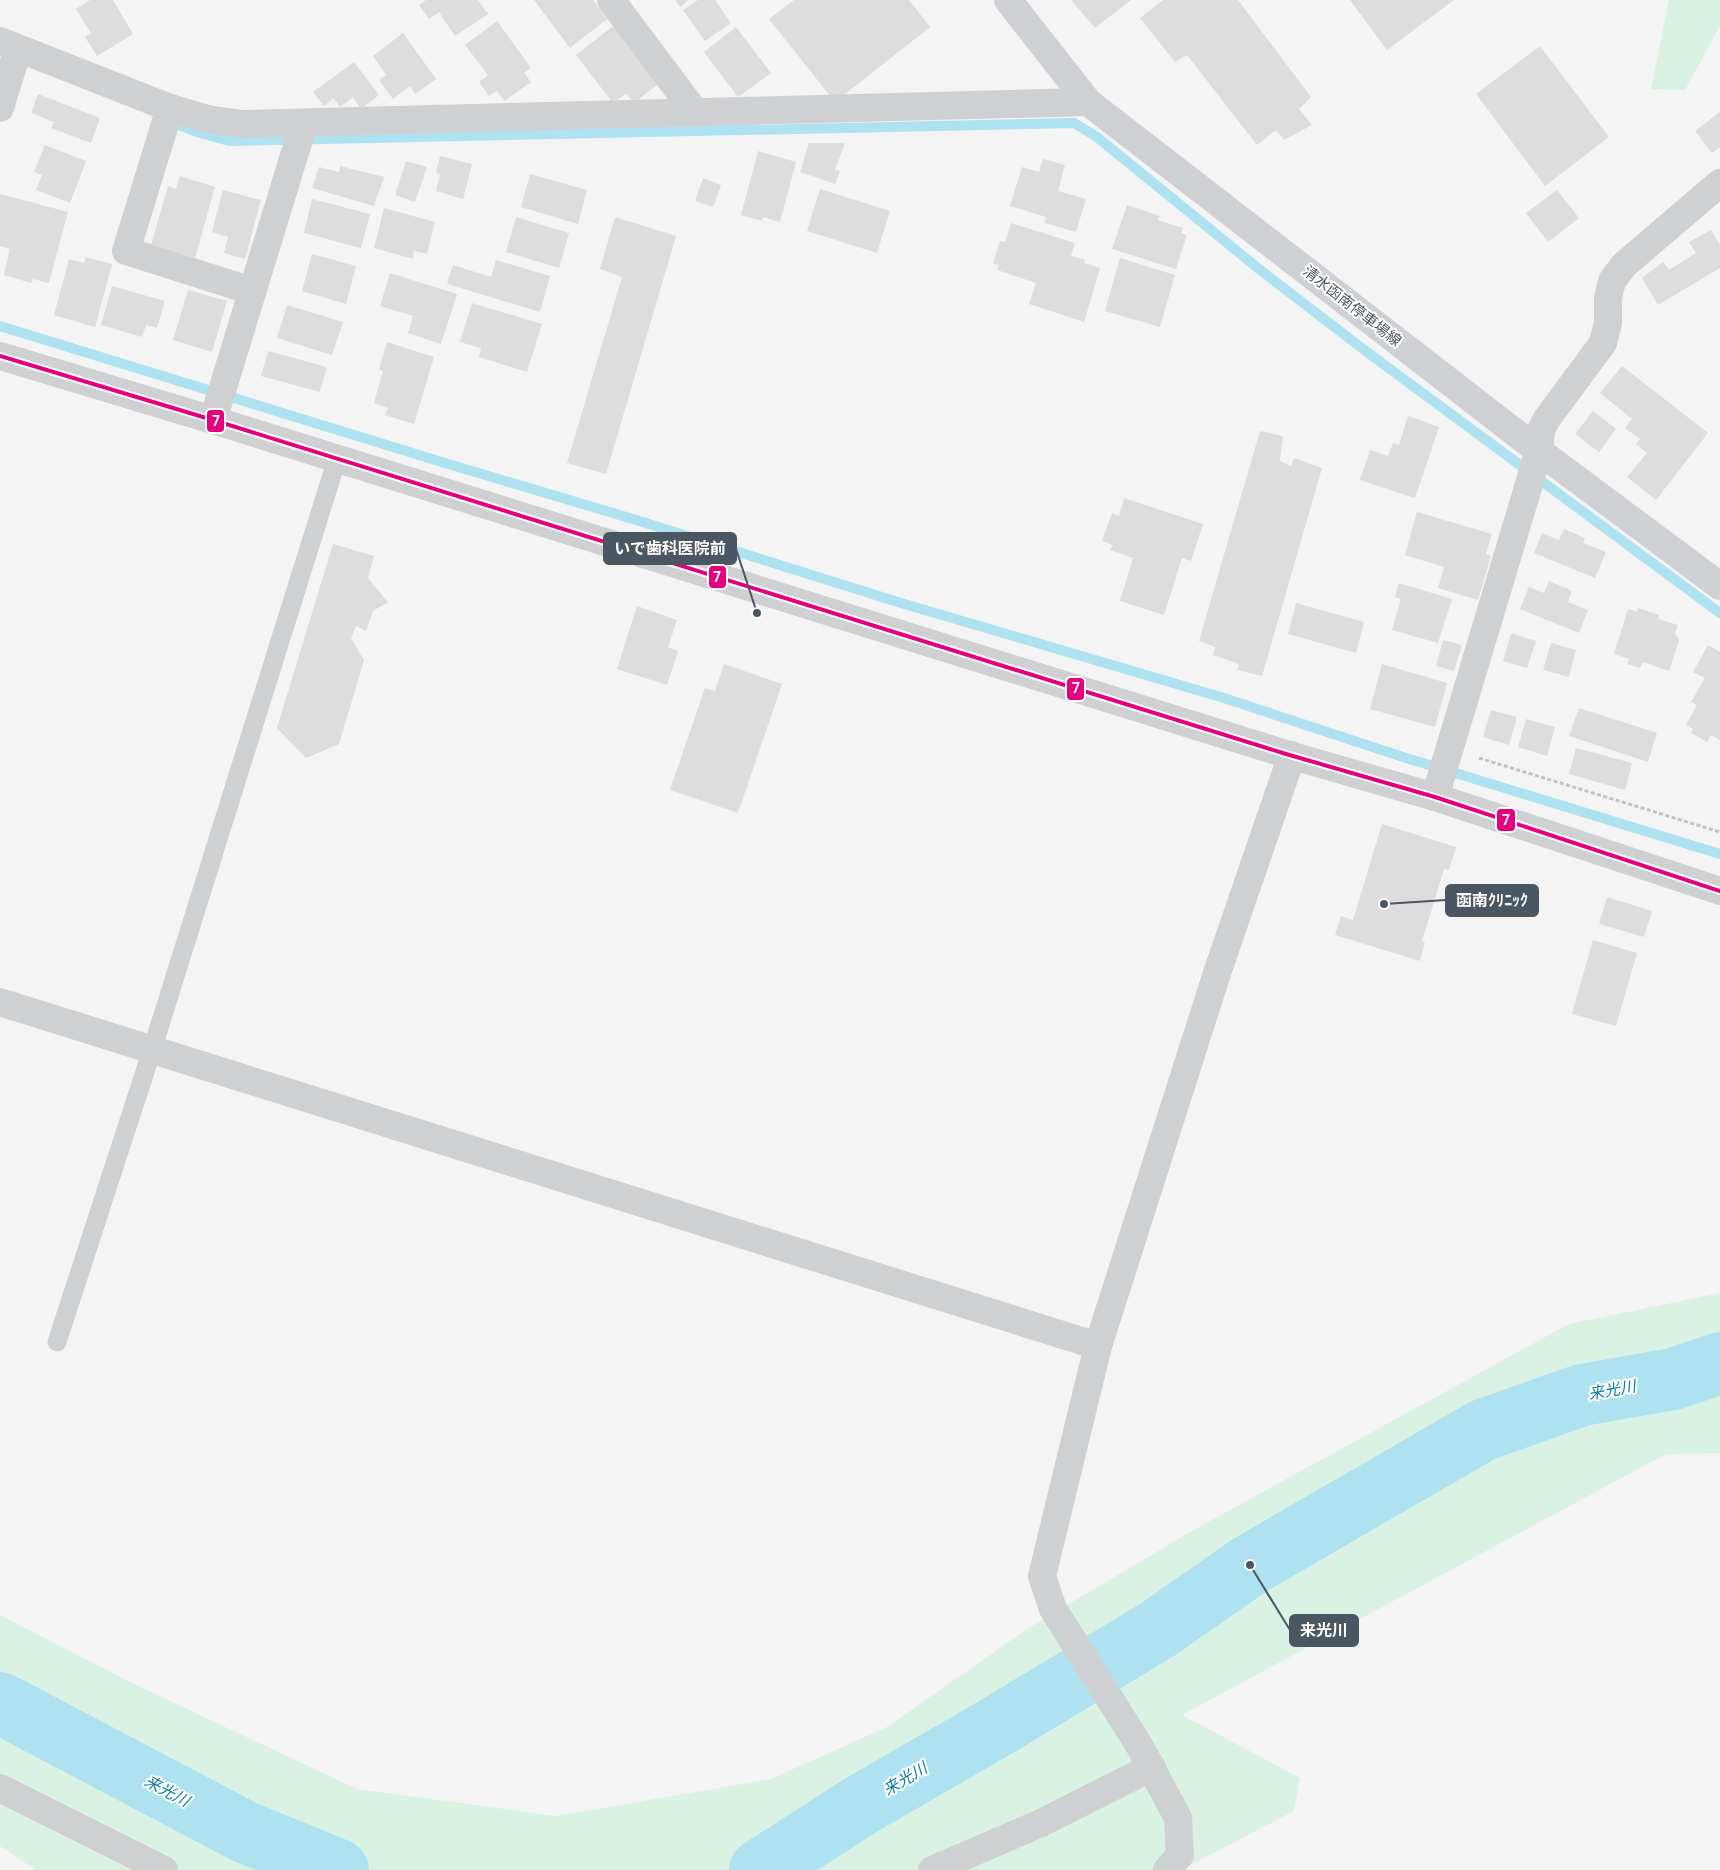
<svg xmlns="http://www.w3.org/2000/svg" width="1720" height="1870" viewBox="0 0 1720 1870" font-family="Roboto,'Noto Sans JP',sans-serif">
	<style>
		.green { fill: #d9f2e3 }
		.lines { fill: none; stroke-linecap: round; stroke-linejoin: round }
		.stream { stroke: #aee2f0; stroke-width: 10 }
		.river { stroke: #aee2f0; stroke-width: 62 }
		.building { fill: #ddddde }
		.path { stroke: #bcc7c4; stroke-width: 3; stroke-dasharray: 4 2.5; stroke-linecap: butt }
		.service { stroke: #ced0d2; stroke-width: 19 }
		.minor { stroke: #ced0d2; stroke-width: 28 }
		.secondary { stroke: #ced0d4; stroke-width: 28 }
		.bus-1-casing { stroke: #fff; stroke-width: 8 }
		.bus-1 { stroke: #e5007d; stroke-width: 4 }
		.labels { text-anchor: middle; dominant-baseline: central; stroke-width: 4; stroke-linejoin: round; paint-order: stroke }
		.street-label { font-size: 15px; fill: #4a5661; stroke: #fff }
		.water-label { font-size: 16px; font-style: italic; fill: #0c7c9b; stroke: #fff }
		.leader { fill: none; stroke: #4a5661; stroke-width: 2 }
		.callout-dot { fill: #4a5661; stroke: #fff; stroke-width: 2 }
		.callout { fill: #4a5661; stroke: #4a5661; stroke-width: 2 }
		.callout-label { font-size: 16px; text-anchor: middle; font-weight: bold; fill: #fff }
		.line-badge { stroke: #fff; stroke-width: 2 }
		.badge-label { font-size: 14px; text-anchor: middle; font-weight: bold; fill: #fff }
	</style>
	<rect width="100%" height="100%" fill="#f4f4f4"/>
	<g class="green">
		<polygon points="1669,0 1720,0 1720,26 1685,90 1651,89"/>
		<polygon points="1720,1293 1720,1453 1666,1454 1182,1715 1300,1778 1294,1811 1181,1870 36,1870 0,1846 0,1615 130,1682 357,1789 556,1816 771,1779 887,1727 1027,1629 1190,1532 1569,1324"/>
	</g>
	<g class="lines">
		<g class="stream">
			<polyline points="167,120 197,132 229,141 1074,123 1097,137 1259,269 1367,352 1720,613"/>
			<polyline points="0,326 445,463 633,519 901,603 1224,698 1403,757 1720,854"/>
		</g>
		<g class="river">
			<polyline points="0,1703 245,1832 338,1870"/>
			<polyline points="760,1870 863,1804 996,1727 1157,1630 1250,1565 1483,1430 1582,1395 1673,1379 1720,1363"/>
		</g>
	</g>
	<g class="building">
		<polygon points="90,0 113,0 133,34 97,56 85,37 91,33 76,9"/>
		<polygon points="426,0 478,0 488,14 455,36 439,12 429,19 419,5"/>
		<polygon points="534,0 593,0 607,19 570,48"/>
		<polygon points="675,0 689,0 680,7"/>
		<polygon points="698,0 715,0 731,23 705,41 683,10"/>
		<polygon points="794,0 909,0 930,27 835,102 769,19"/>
		<polygon points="1071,0 1131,0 1095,28"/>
		<polygon points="1163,0 1238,0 1311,97 1299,109 1312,125 1284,140 1276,130 1257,145 1187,55 1175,62 1140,18"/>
		<polygon points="1350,0 1454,0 1387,50"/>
		<polygon points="497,21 531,68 524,73 531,82 504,101 497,91 489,96 479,82 488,75 465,45"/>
		<polygon points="613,26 658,84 634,103 626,94 613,103 576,55"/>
		<polygon points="736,27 771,73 738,97 704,52"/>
		<polygon points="403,33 436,79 415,94 410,86 393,99 379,80 386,75 373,56"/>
		<polygon points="1540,46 1609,137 1545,186 1476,94"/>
		<polygon points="354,62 379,95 361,109 353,97 340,107 334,98 324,106 313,92"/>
		<polygon points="38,94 100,118 91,143 51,128 54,122 31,113"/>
		<polygon points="1720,112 1720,147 1712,153 1695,131"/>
		<polygon points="809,143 845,143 835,170 840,171 835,184 800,172"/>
		<polygon points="45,145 86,161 70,203 36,190 42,175 34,172"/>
		<polygon points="758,151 796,162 780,222 763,217 762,221 741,215"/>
		<polygon points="440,156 472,164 463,199 436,191 440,174 436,173"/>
		<polygon points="1043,159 1065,165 1058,191 1086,199 1076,232 1045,223 1046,217 1010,206 1022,167 1039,172"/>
		<polygon points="406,161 427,167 415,202 395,195"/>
		<polygon points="340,166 384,177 374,206 312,188 319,167 339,172"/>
		<polygon points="530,174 587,190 578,224 521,207"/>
		<polygon points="180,176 215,187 195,258 151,245 168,186 176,189"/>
		<polygon points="703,178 721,185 713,207 695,201"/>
		<polygon points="820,189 890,211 877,253 807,231"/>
		<polygon points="223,190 261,200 245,259 224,253 228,237 212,232"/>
		<polygon points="1557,190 1579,218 1548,242 1526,213"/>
		<polygon points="0,194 68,212 49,283 33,279 31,283 4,275 10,249 0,246"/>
		<polygon points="312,199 370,214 361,248 304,233"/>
		<polygon points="1127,205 1160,216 1158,220 1183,228 1181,233 1187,235 1176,269 1112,249"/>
		<polygon points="384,208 435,222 427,254 414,251 413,259 374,248"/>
		<polygon points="516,217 569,233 559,268 506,252"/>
		<polygon points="615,217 676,236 606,474 567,463 622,277 600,269"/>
		<polygon points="1011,223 1075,243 1071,256 1085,260 1084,263 1100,268 1084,322 1029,304 1036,283 997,270 999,265 993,263 1000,241 1005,242"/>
		<polygon points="1711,230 1720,245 1720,268 1658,305 1642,278 1663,262 1669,270 1696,253 1689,242"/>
		<polygon points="312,254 356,266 346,304 302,291"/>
		<polygon points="86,257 112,264 95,327 54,315 69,259 84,263"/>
		<polygon points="1120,258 1175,275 1160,327 1105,311"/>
		<polygon points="496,260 550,276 540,312 447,284 453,265 491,277"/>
		<polygon points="390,273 457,294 441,344 408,333 413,316 380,306"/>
		<polygon points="112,286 165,301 157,328 146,325 142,337 101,325"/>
		<polygon points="188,290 227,301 212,352 173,340"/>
		<polygon points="472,303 542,324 527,372 479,357 481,348 460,342"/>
		<polygon points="287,305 343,322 332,355 277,338"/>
		<polygon points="387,342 434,357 414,424 385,415 388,408 374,403 383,371 379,369"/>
		<polygon points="268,351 327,367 320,392 261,376"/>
		<polygon points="1622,366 1708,433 1656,500 1627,477 1647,453 1636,444 1640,439 1625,428 1632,419 1600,393"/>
		<polygon points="1593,411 1616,429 1599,452 1575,434"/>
		<polygon points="1408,416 1439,427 1415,498 1360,480 1370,450 1388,456 1393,443 1399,445"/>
		<polygon points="1260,431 1283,436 1280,461 1291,466 1294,458 1322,468 1262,676 1237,670 1239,664 1213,655 1215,647 1199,641"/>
		<polygon points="1124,498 1203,524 1191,561 1182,558 1164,615 1120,601 1133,558 1110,550 1113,545 1102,541 1112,513 1119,516"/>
		<polygon points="1417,512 1492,534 1486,554 1491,556 1478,600 1438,588 1444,567 1405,555"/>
		<polygon points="1564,529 1585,538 1583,543 1606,552 1595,578 1534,553 1542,533 1559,540"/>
		<polygon points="333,544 374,556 368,578 388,602 373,611 366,631 356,626 351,638 364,660 339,744 306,758 277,728"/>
		<polygon points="1549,581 1572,591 1568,602 1588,610 1579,633 1520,609 1529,587 1544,593"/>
		<polygon points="1399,583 1452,599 1438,643 1392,630 1401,599 1395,597"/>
		<polygon points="1296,603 1364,622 1356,653 1288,634"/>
		<polygon points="637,606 677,620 668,647 678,651 667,685 617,669"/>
		<polygon points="1638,608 1659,615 1658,619 1678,625 1675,634 1679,640 1669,671 1643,662 1640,668 1627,664 1629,659 1614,654 1628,609 1637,612"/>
		<polygon points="1511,633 1536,641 1527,668 1503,661"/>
		<polygon points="1443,640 1462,645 1454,671 1436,666"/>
		<polygon points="1551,643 1576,650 1569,677 1543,670"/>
		<polygon points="1708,645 1720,652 1720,740 1711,735 1707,742 1691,733 1693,729 1686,725 1697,705 1691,702 1705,678 1693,672"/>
		<polygon points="724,664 782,684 738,813 670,790 705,688 715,691"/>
		<polygon points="1382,664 1447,683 1435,727 1370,709"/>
		<polygon points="1579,708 1657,733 1648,762 1569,736"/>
		<polygon points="1491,710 1517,717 1509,745 1483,737"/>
		<polygon points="1526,719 1555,727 1547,756 1518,747"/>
		<polygon points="1576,748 1632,763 1625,790 1569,774"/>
		<polygon points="1382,824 1456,847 1449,870 1444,869 1422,941 1425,943 1420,961 1335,935 1341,916 1353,920"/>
		<polygon points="1607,897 1652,911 1644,937 1599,924"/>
		<polygon points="1593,940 1637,953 1616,1026 1572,1014"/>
	</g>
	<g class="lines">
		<polyline class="path" points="1479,758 1720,832"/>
		<polyline class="service" points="57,1342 152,1050 337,459"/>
		<g class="minor">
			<polyline points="611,0 695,112"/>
			<polyline points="0,41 170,108 207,119 242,124 1088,102"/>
			<polyline points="0,108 18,49"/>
			<polyline points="170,108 126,251 252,291"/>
			<polyline points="0,356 213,420 1286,754 1435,797 1720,891"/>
			<polyline points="213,420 304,123"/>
			<polyline points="1435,797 1539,451 1541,430 1546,420 1603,343 1608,323 1608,298 1612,281 1624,265 1720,183"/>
			<polyline points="0,1002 1098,1346"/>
			<polyline points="0,1788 164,1870"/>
			<polyline points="932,1870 1041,1823 1152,1767"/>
			<polyline points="1167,1870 1180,1855 1178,1818 1139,1745 1053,1609 1042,1576 1098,1346 1217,973 1292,755"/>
		</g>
		<polyline class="secondary" points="1008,0 1088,102 1539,451 1720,586"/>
		<g class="bus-1-casing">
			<polyline id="bus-1" points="0,356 213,420 1286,754 1435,797 1720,891"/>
		</g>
		<use href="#bus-1" class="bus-1"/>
	</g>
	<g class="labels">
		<g class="street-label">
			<text transform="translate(1352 306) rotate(38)">清水函南停車場線</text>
		</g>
		<g class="water-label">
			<text transform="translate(1612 1390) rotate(-10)">来光川</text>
			<text transform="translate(905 1779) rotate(-31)">来光川</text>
			<text transform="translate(167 1791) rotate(28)">来光川</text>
		</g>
	</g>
	<path class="leader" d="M757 613L736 549M1384 904L1446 900M1250 1565L1290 1630"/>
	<g class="callout-dot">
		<circle cx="757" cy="613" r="5"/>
		<circle cx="1384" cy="904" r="5"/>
		<circle cx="1250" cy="1565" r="5"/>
	</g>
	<g class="callout">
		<rect x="604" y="533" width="132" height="31" rx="5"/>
		<rect x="1446" y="885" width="92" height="31" rx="5"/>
		<rect x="1290" y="1615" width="68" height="31" rx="5"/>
	</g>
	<g class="callout-label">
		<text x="670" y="554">いで歯科医院前</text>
		<text x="1492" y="906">函南ｸﾘﾆｯｸ</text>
		<text x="1324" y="1636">来光川</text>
	</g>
	<g class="line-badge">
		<rect x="206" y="409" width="19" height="24" rx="5" fill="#e5007d"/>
		<rect x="708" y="565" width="19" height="24" rx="5" fill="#e5007d"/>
		<rect x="1066" y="677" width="19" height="24" rx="5" fill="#e5007d"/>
		<rect x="1496" y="808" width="20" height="24" rx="5" fill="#e5007d"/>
	</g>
	<g class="badge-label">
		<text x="216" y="426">7</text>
		<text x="717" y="582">7</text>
		<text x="1076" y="693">7</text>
		<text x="1506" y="825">7</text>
	</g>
</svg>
